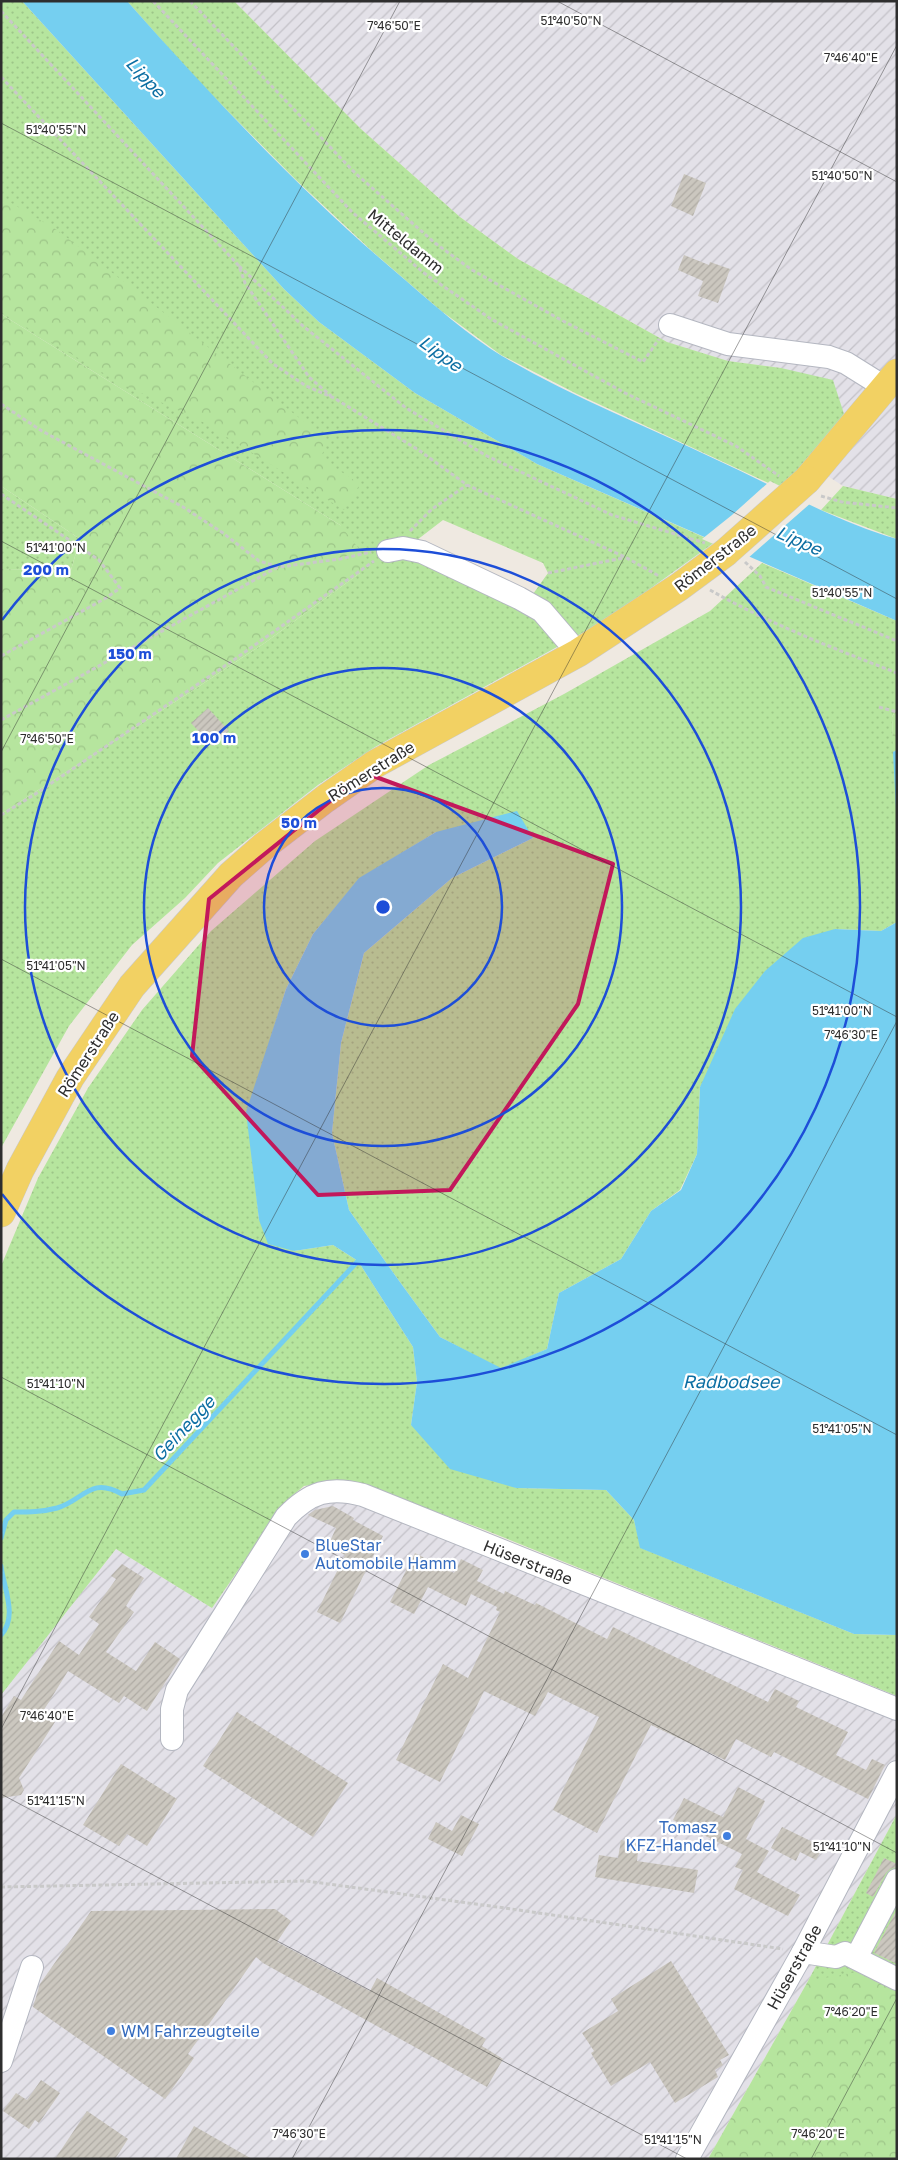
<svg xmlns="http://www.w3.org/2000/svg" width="898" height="2160" viewBox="0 0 898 2160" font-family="'Golos Text',sans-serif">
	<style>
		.industrial { fill: url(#industrial-furrows) }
		.grass { fill: url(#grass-dots); fill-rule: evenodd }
		.forest { fill: url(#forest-crowns) }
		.water { fill: #75cff0 }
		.pier { fill: #efe9e1 }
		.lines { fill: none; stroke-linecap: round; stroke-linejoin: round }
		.stream { stroke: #75cff0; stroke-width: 5 }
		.building { fill: url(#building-hatch) }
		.minor-casing { stroke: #b4b7c1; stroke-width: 24 }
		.major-casing { stroke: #c9c9c9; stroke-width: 29 }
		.path { stroke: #c9c9c9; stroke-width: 3; stroke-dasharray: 4 2.5; stroke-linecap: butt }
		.minor { stroke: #fff; stroke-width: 22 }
		.major { stroke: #f2d163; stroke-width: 28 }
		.major-bridge-casing { stroke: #c9c9c9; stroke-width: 29; stroke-linecap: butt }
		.major-bridge { stroke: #f2d163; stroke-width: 28 }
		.marked { fill: #c2185b; fill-opacity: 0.2; stroke: #c2185b; stroke-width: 4; stroke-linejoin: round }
		.ticks { fill: none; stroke: #2e2e2e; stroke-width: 1; stroke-opacity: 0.45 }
		.ring { fill: none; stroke: #1d4ed8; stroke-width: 2.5 }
		.shop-dot { fill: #3f7fe0; stroke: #fff; stroke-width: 2 }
		.labels { text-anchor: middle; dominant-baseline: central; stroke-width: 4.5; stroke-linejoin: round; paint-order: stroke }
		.street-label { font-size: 16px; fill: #2e2e2e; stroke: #fff }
		.shop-label { font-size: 16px; fill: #366cbe; stroke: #fff; text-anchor: start }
		.water-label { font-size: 18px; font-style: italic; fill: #0d6fa3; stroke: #fff }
		.ticks-label { font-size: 12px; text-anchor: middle; fill: #2e2e2e; stroke: #fff; stroke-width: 4.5; stroke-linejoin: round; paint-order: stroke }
		.centre { fill: #1d4ed8; stroke: #fff; stroke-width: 2.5 }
		.ring-label { font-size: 15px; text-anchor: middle; font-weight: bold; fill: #1d4ed8; stroke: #fff; stroke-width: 4.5; stroke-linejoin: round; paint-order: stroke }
	</style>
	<defs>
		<pattern id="industrial-furrows" width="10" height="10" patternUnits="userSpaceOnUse" patternTransform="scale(1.25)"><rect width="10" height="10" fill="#e3e1e8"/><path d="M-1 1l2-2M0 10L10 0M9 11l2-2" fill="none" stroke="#c3c1c7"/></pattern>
		<pattern id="grass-dots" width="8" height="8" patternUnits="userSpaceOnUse" patternTransform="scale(1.25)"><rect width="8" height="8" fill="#b6e59e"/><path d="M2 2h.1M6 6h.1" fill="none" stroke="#9dc588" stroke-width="1.8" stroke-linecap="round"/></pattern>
		<pattern id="forest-crowns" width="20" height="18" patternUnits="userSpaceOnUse" patternTransform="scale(1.25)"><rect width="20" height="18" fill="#b6e59e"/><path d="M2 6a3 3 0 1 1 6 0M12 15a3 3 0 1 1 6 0" fill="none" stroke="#9dc588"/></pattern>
		<pattern id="building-hatch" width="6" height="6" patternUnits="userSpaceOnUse" patternTransform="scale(1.25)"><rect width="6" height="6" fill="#cbc7bf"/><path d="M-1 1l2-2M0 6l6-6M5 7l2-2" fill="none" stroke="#afaba4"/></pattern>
	</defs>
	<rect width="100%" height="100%" fill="#efe9e1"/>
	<g class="industrial">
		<polygon points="234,1 897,1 897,499 843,486 806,462 781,368 728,361 667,342 518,259 460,217 361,129"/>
		<polygon points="343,1483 897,1696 897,1814 808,1981 708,2159 1,2159 1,1694 116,1549 212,1608 286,1504"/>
	</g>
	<g class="grass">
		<path d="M1 1H22L284 289 319 322 415 393 537 464 715 542 640 596 586 631 375 747 318 785 218 863 185 898 132 945 69 1026 1 1148V814L195 689 266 642 360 573 340 525 1 314ZM443 520 543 563 548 573 533 594 417 540Z"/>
		<polygon points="127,1 234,1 361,129 460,217 518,259 667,342 728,361 781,368 833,380 844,414 806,462 779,488 577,394 501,355 440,310 373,252 296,180 196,79"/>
		<polygon points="1,486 80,539 71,570 1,569"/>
		<polygon points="843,486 897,499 897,539 821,510"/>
		<polygon points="762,563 897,621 897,708 892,717 897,829 897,922 881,931 835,929 700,1087 697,1154 680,1190 651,1211 621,1259 559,1293 547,1349 501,1369 440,1337 397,1278 349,1210 332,1133 341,1043 364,953 452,878 533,838 436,832 359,879 313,934 286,989 269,1043 255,1182 259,1220 294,1251 333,1245 358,1261 413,1347 417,1382 411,1425 516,1488 606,1490 634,1520 641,1548 854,1634 897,1635 897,1696 480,1528 348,1480 304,1486 286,1501 212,1608 116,1549 1,1695 1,1266 38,1178 88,1088 142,1010 211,931 315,841 429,765 564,694 710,611"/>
		<polygon points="897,1814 897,1988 808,1981"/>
	</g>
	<g class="forest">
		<polygon points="1,197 57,230 329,441 320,458 360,484 344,510 201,421 120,383 1,312"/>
		<polygon points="1,314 340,525 360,550 360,573 266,642 195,689 1,814 1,569 71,570 80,539 1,486"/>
		<polygon points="897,708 897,750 893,752 892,717"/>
		<polygon points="862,1971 897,1988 897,2159 708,2159 808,1981"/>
	</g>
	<g class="water">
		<path d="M22 1H127C214 99 304 195 404 279 433 304 469 336 502 356 570 396 646 426 717 460 776 487 834 521 897 539V621L537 464 415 393 319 322 284 289Z"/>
		<polygon points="897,750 897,829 893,752"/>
		<polygon points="517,811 533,838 452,878 364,953 341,1043 332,1133 349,1210 397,1278 440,1337 501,1368 547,1349 559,1293 621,1259 651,1211 681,1190 697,1154 700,1087 735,1009 765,971 803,938 835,929 881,931 897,922 897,1635 854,1634 640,1548 634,1520 606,1490 516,1488 450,1469 411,1425 417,1382 413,1347 358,1261 333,1245 294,1251 268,1244 259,1220 246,1112 286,989 313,934 359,878 436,832"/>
	</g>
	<polygon class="pier" points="770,481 812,502 747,559 702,539 732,515"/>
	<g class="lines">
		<g class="stream">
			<path d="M1 1538 6 1520 14 1512C29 1512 42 1512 57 1508 84 1500 90 1476 122 1494L144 1490 358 1261"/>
			<path d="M1 1566C4 1589 18 1617 1 1635"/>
		</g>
	</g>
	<g class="building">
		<polygon points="684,174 706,183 693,216 671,206"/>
		<polygon points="684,255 709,265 710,262 730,269 718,303 698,296 703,281 678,270"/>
		<polygon points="208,708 229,731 212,746 191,723"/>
		<polygon points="333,1506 354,1518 353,1520 383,1536 340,1623 317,1612 345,1555 328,1546 336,1528 308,1515 315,1510"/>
		<polygon points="415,1553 454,1573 461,1559 483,1570 477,1581 504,1594 505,1591 535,1605 536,1603 607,1639 613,1627 768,1702 775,1689 799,1701 796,1707 848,1732 836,1755 866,1770 872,1759 885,1765 868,1799 774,1752 771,1757 736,1739 725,1760 651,1725 597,1833 553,1810 599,1717 548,1692 535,1716 484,1691 440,1782 396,1760 443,1664 468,1678 500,1612 496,1610 497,1607 471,1594 466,1606 428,1587 414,1614 390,1602"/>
		<polygon points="122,1564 144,1578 126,1606 134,1612 106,1652 136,1671 155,1642 180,1659 147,1711 124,1696 119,1703 68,1671 42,1713 55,1722 19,1778 24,1790 21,1795 1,1798 1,1717 14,1696 21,1700 59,1641 79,1655 99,1624 89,1617 116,1579 111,1576"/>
		<polygon points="237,1712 348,1783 313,1837 203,1766"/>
		<polygon points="121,1764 177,1799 147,1846 127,1834 119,1846 83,1825"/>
		<polygon points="738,1787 765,1801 746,1839 769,1851 757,1872 800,1895 788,1916 734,1889 743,1870 735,1867 742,1854 673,1820 684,1798 723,1817"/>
		<polygon points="461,1815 479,1824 462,1856 428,1839 436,1822 452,1831"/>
		<polygon points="782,1827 823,1847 816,1860 800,1852 796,1861 771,1848"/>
		<polygon points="621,1840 639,1843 637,1861 698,1870 694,1893 595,1877 599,1855 618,1858"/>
		<polygon points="884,1858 897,1864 897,1867 890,1869 886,1873 873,1897 866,1893"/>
		<polygon points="275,1909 291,1921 277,1942 370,1991 377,1978 486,2039 482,2046 503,2059 487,2087 263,1963 256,1957 188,2054 194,2058 165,2099 33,2007 40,1984 91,1911"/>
		<polygon points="897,1909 897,1964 874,1953"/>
		<polygon points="671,1961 729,2055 720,2060 723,2065 715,2070 718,2077 675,2103 650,2062 611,2086 591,2053 594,2051 582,2033 618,2011 611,1999"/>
		<polygon points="41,2080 60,2093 39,2123 35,2120 29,2129 3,2111 16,2093 27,2100"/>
		<polygon points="87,2111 128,2139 115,2159 55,2159"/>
		<polygon points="194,2126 252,2159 176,2159"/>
	</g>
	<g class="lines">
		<g class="minor-casing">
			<g id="minor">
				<polyline points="670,325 728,344 829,357 846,363 886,388"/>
				<polyline points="388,551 403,548 422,552 519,598 542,611 578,653"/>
				<path d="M172 1739V1709L177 1690 286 1517C310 1492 329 1486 363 1495L897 1709"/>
				<polyline points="803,1952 836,1957 845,1953 897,1979"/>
				<polyline points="856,1958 897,1880"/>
				<polyline points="1,2061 32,1967"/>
				<polyline points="687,2159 803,1952 897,1772"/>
			</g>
		</g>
		<g class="major-casing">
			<g id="major">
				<polyline points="807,480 897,373"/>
				<polyline points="1,1213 20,1170 70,1078 132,986 231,875 264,846 325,799 375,764 578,653 679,587 725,553"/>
			</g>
		</g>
		<g class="path">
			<polyline points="153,1 352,212 424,273 491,319 625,393 736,446 779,476"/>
			<polyline points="190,1 355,173 435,243 472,270 563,321 643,362 659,339"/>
			<polyline points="1,11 239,266 245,283 309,377 331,396"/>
			<polyline points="1,77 272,363 306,386 334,398 420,451 467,485 625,557 659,576"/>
			<polyline points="239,266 303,326 406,408 487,456 612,515 705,543"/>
			<polyline points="1,404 42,431 183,507 223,533 259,561 279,567 340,559 371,552"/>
			<polyline points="1,494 99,560 120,588 106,598 1,656"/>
			<polyline points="821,496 842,502 897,508"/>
			<polyline points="410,531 432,509 467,485"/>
			<polyline points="745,562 760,576 766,587 897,641"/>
			<polyline points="548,573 623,558"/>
			<path d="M710 590C770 624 833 648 897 673"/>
			<polyline points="879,707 897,712"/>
			<polyline points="1,720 278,567"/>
			<polyline points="1,815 37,793 235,659 374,561"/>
			<polyline points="1,1887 306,1881 505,1908 783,1949"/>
		</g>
		<use href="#minor" class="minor"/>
		<use href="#major" class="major"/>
		<g class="major-bridge-casing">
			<polyline id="major-bridge" points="725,553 807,480"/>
		</g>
		<use href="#major-bridge" class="major-bridge"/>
	</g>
	<path class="marked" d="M365 773 613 864 578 1004 450 1190 318 1195 192 1056 209 899Z"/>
	<path class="ticks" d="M557 1 897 182M1 123 897 599M1 541 897 1017M1 752 400 1M1 959 897 1435M1 1377 897 1853M1 1729 897 45M1 1794 687 2159M292 2159 897 1021M811 2159 897 1998"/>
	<g class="ring">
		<circle cx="383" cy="907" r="119"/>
		<circle cx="383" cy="907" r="239"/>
		<circle cx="383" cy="907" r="358"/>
		<path d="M2 620A477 477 0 1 1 2 1194"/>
	</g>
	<g class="shop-dot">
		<circle cx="305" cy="1554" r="5"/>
		<circle cx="727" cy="1836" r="5"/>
		<circle cx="111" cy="2031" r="5"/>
	</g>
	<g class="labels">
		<g class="street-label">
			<text transform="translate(406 241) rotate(39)">Mitteldamm</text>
			<text transform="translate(715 558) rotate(-38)">Römerstraße</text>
			<text transform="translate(371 771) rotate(-32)">Römerstraße</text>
			<text transform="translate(88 1054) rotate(-57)">Römerstraße</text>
			<text transform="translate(528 1562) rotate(22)">Hüserstraße</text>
			<text transform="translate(794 1967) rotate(-61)">Hüserstraße</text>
		</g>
		<g class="shop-label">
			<text x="315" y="1545">BlueStar<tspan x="315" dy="18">Automobile Hamm</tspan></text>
			<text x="717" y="1827" text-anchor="end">Tomasz<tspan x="717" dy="18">KFZ-Handel</tspan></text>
			<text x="121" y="2031">WM Fahrzeugteile</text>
		</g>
		<g class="water-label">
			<text transform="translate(146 77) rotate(47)">Lippe</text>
			<text transform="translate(441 353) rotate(36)">Lippe</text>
			<text transform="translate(799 540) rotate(24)">Lippe</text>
			<text x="731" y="1381">Radbodsee</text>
			<text transform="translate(183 1428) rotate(-47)">Geinegge</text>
		</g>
	</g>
	<g class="ticks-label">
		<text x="571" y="25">51°40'50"N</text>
		<text x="394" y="30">7°46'50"E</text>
		<text x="851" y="62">7°46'40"E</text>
		<text x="56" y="134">51°40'55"N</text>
		<text x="842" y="180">51°40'50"N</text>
		<text x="56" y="552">51°41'00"N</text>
		<text x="842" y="597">51°40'55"N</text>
		<text x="47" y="743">7°46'50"E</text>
		<text x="56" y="970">51°41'05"N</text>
		<text x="842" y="1015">51°41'00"N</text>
		<text x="851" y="1039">7°46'30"E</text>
		<text x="56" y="1388">51°41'10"N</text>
		<text x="842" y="1433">51°41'05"N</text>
		<text x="47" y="1720">7°46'40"E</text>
		<text x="56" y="1805">51°41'15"N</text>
		<text x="842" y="1851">51°41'10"N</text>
		<text x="851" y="2016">7°46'20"E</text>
		<text x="299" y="2138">7°46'30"E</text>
		<text x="818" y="2138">7°46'20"E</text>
		<text x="673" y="2144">51°41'15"N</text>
	</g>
	<circle cx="383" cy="907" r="8" class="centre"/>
	<g class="ring-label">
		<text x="46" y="575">200 m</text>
		<text x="130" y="659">150 m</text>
		<text x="214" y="743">100 m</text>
		<text x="299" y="828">50 m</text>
	</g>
	<rect width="898" height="2160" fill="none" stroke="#2e2e2e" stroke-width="5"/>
</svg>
